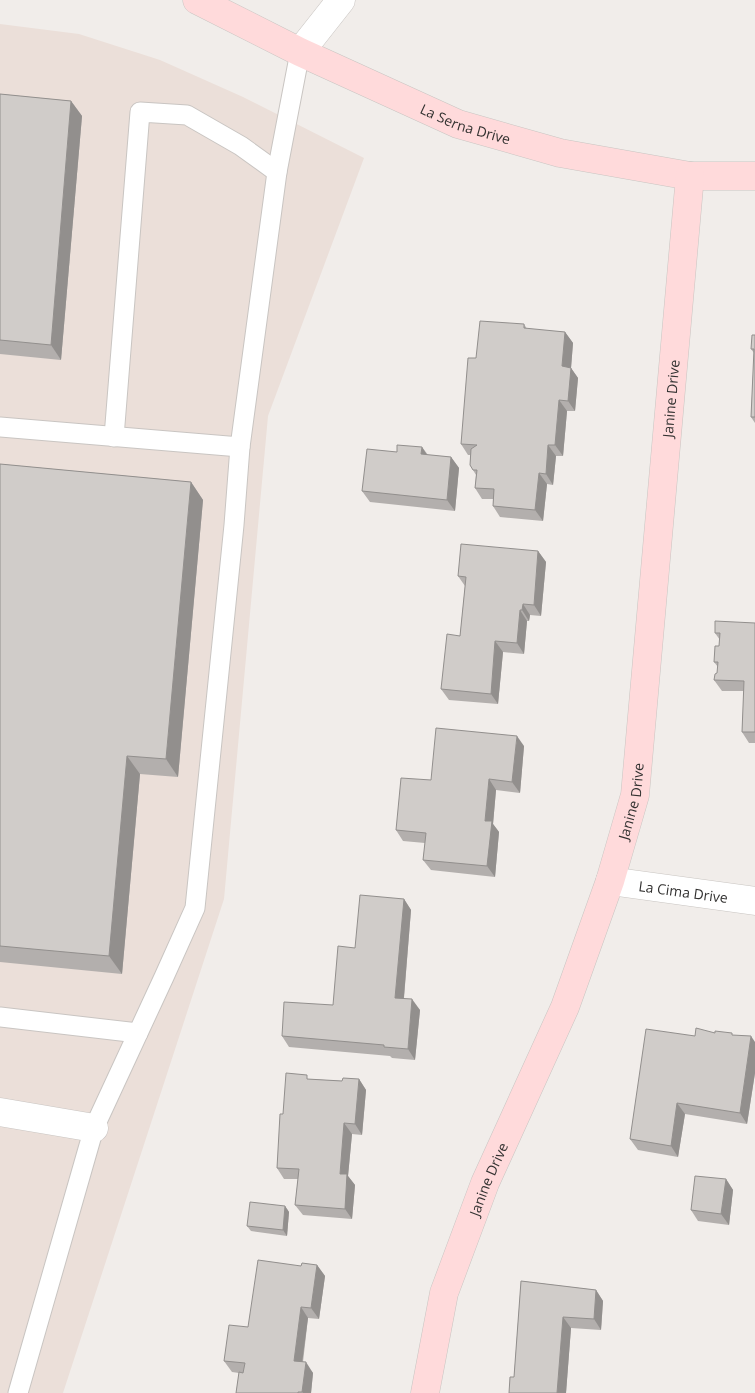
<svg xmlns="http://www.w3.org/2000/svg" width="755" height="1393" viewBox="0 0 755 1393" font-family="'Open Sans',sans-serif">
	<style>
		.built { fill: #ebdfd9 }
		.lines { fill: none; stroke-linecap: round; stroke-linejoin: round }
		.lane-casing { stroke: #c9c5c2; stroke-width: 21 }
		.street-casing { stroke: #c9c5c2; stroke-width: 29 }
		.secondary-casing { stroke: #c9c5c2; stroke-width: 29 }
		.lane { stroke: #fff; stroke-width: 19 }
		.street { stroke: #fff; stroke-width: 28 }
		.secondary { stroke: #ffdadb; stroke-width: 28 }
		.wall { fill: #b3afad }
		.shaded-wall { fill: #928f8d }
		.building { fill: #d0ccc9; stroke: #928f8d }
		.labels { text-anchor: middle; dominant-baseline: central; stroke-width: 4.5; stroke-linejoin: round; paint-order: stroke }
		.street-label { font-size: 14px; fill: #333231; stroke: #f1edea }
	</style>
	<rect width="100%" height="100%" fill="#f1edea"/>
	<polygon class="built" points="0,24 79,34 160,60 243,97 364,158 268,416 224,899 63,1393 0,1393"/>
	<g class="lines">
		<g class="lane-casing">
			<g id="lane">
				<polyline points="0,427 240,447 277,172 300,52"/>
				<polyline points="114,437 140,112 187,115 241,146 277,172"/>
				<polyline points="0,1017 138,1033"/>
				<polyline points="18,1393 94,1128 164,977 195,908 234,525 240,447"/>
			</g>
		</g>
		<g class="street-casing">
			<g id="street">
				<polyline points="300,52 341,0"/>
				<path id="s1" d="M610 881 755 901"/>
				<polyline points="0,1112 94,1128"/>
			</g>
		</g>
		<g class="secondary-casing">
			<g id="secondary">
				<path id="s2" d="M197 0 300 52 458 124 560 153 690 176H755"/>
				<path id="s3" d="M425 1393 444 1293 485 1183 565 1007 610 881 635 795 690 176"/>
			</g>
		</g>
		<use href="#lane" class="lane"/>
		<use href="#street" class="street"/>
		<use href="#secondary" class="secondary"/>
	</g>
	<g class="wall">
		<polygon points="0,94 71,101 82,116 61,360 0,354"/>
		<polygon points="524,324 527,329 565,332 573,343 571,368 578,378 575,411 567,411 563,456 556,456 553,485 547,484 543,521 500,517 493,506 493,499 482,499 475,488 476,475 470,465 470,455 468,455 461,444 476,358"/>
		<polygon points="755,335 755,423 751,417 754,353 751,349"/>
		<polygon points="422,447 428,455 451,457 459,468 455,511 370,502 362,491 397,452"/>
		<polygon points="0,464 191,482 203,500 178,777 140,774 122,974 0,962"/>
		<polygon points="538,551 546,562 541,616 530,615 529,621 527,621 524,654 503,652 498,704 449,700 441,689 460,636 465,586 458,576"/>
		<polygon points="755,623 755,743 749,743 742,732 744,691 722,691 714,680 717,673 718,667 714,662 719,646 720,640 715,633"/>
		<polygon points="524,746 520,793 496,790 493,824 499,832 495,877 431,870 423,860 425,843 403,841 396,830 431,780"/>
		<polygon points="404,899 411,910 404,998 420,1010 415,1060 392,1058 390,1056 289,1047 282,1036 333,1005 355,948"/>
		<polygon points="715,1033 733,1035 755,1042 755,1073 747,1124 685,1114 678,1157 638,1150 630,1139 695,1036"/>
		<polygon points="310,1079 342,1081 359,1079 366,1090 362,1135 352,1134 348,1176 355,1185 352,1219 303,1215 295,1205 298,1179 284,1179 277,1168 283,1114"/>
		<polygon points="726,1179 733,1190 729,1225 698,1221 691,1210"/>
		<polygon points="285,1206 289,1212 287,1236 251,1231 247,1226"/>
		<polygon points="317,1265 325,1276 319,1319 308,1318 303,1362 313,1373 311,1393 236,1393 239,1373 232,1372 224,1361 248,1327 301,1266"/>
		<polygon points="521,1281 596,1290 603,1301 601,1330 571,1328 566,1393 509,1393 514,1377"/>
	</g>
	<g class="shaded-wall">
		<polygon points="71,101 82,116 61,360 51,345"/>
		<polygon points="565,332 573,343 571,368 578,378 575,411 568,401 562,366"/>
		<polygon points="559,400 567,411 563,456 555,445"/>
		<polygon points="548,445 556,456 553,485 546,474"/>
		<polygon points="422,447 429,458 421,454"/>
		<polygon points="451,457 459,468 455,511 447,500"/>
		<polygon points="539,473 547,484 543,521 535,510"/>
		<polygon points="191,482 203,500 178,777 166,759"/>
		<polygon points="538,551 546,562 541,616 534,605"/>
		<polygon points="523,604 530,615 529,621 522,610"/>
		<polygon points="520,610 527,621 524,654 517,643"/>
		<polygon points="495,641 503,652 498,704 491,694"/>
		<polygon points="517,736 524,746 520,793 512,782"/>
		<polygon points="127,756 140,774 122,974 109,956"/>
		<polygon points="489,779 496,790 493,824 499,832 495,877 487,866 485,821"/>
		<polygon points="404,899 411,910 403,1008 395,998"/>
		<polygon points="412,999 420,1010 415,1060 408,1049"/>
		<polygon points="751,1036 755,1042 755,1073 747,1124 740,1113"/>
		<polygon points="359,1079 366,1090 362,1135 355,1124"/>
		<polygon points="677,1103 685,1114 678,1157 671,1146"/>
		<polygon points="344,1123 352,1134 348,1176 355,1185 352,1219 345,1209 340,1174"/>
		<polygon points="726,1179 733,1190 729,1225 721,1214"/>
		<polygon points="285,1206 289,1212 287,1236 283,1230"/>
		<polygon points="317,1265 325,1276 319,1319 311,1308"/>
		<polygon points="596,1290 603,1301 601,1330 594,1319"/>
		<polygon points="301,1307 308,1318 301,1371 294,1361"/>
		<polygon points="563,1317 571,1328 566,1393 557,1393"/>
		<polygon points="306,1362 313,1373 311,1393 303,1393 302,1392"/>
	</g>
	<g class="building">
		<polygon points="0,94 71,101 51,345 0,340"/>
		<polygon points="480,321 524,324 524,328 565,332 562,366 571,368 568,401 559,400 555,445 548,445 546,474 539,473 535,510 493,506 494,489 475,488 477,470 473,470 470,465 471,449 477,445 461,444 468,358 476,358"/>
		<polygon points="752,335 755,335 755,417 751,417 754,349 751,349"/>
		<polygon points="397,445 422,447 421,454 451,457 447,500 362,491 367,449 397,452"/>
		<polygon points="0,464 191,482 166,759 127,756 109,956 0,946"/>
		<polygon points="461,544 538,551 534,605 523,604 522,610 520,610 517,643 495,641 491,694 441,689 447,634 460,636 466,577 458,576"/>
		<polygon points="715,621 755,623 755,732 742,732 744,681 714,680 715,674 717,673 718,662 714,662 715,646 719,646 720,633 715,633"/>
		<polygon points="436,728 517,736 512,782 489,779 485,821 492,821 487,866 423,860 426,833 396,830 401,778 431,780"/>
		<polygon points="360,895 404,899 395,998 412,999 408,1049 384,1047 384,1045 282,1036 284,1002 333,1005 338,946 355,948"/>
		<polygon points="696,1028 715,1033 715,1031 732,1033 732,1035 751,1036 740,1113 677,1103 671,1146 630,1139 646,1029 695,1036"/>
		<polygon points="286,1073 307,1075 307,1079 342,1081 343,1078 359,1079 355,1124 344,1123 340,1174 347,1174 345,1209 295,1205 299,1169 277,1168 280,1114 283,1114"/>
		<polygon points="695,1176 726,1179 721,1214 691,1210"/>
		<polygon points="250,1202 285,1206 283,1230 247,1226"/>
		<polygon points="258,1260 301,1266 302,1263 317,1265 311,1308 301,1307 294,1361 306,1362 302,1392 298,1392 298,1393 236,1393 239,1372 243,1373 245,1363 224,1361 229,1325 248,1327"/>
		<polygon points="521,1281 596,1290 594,1319 563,1317 557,1393 509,1393 510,1377 514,1377"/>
	</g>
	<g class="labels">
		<g class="street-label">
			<text stroke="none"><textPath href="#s2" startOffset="296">La Serna Drive</textPath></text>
			<text stroke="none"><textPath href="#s3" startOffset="1034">Janine Drive</textPath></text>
			<text stroke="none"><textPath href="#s3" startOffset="629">Janine Drive</textPath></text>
			<text stroke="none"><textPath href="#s1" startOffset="74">La Cima Drive</textPath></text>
			<text stroke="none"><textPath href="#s3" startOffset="224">Janine Drive</textPath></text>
		</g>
	</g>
</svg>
